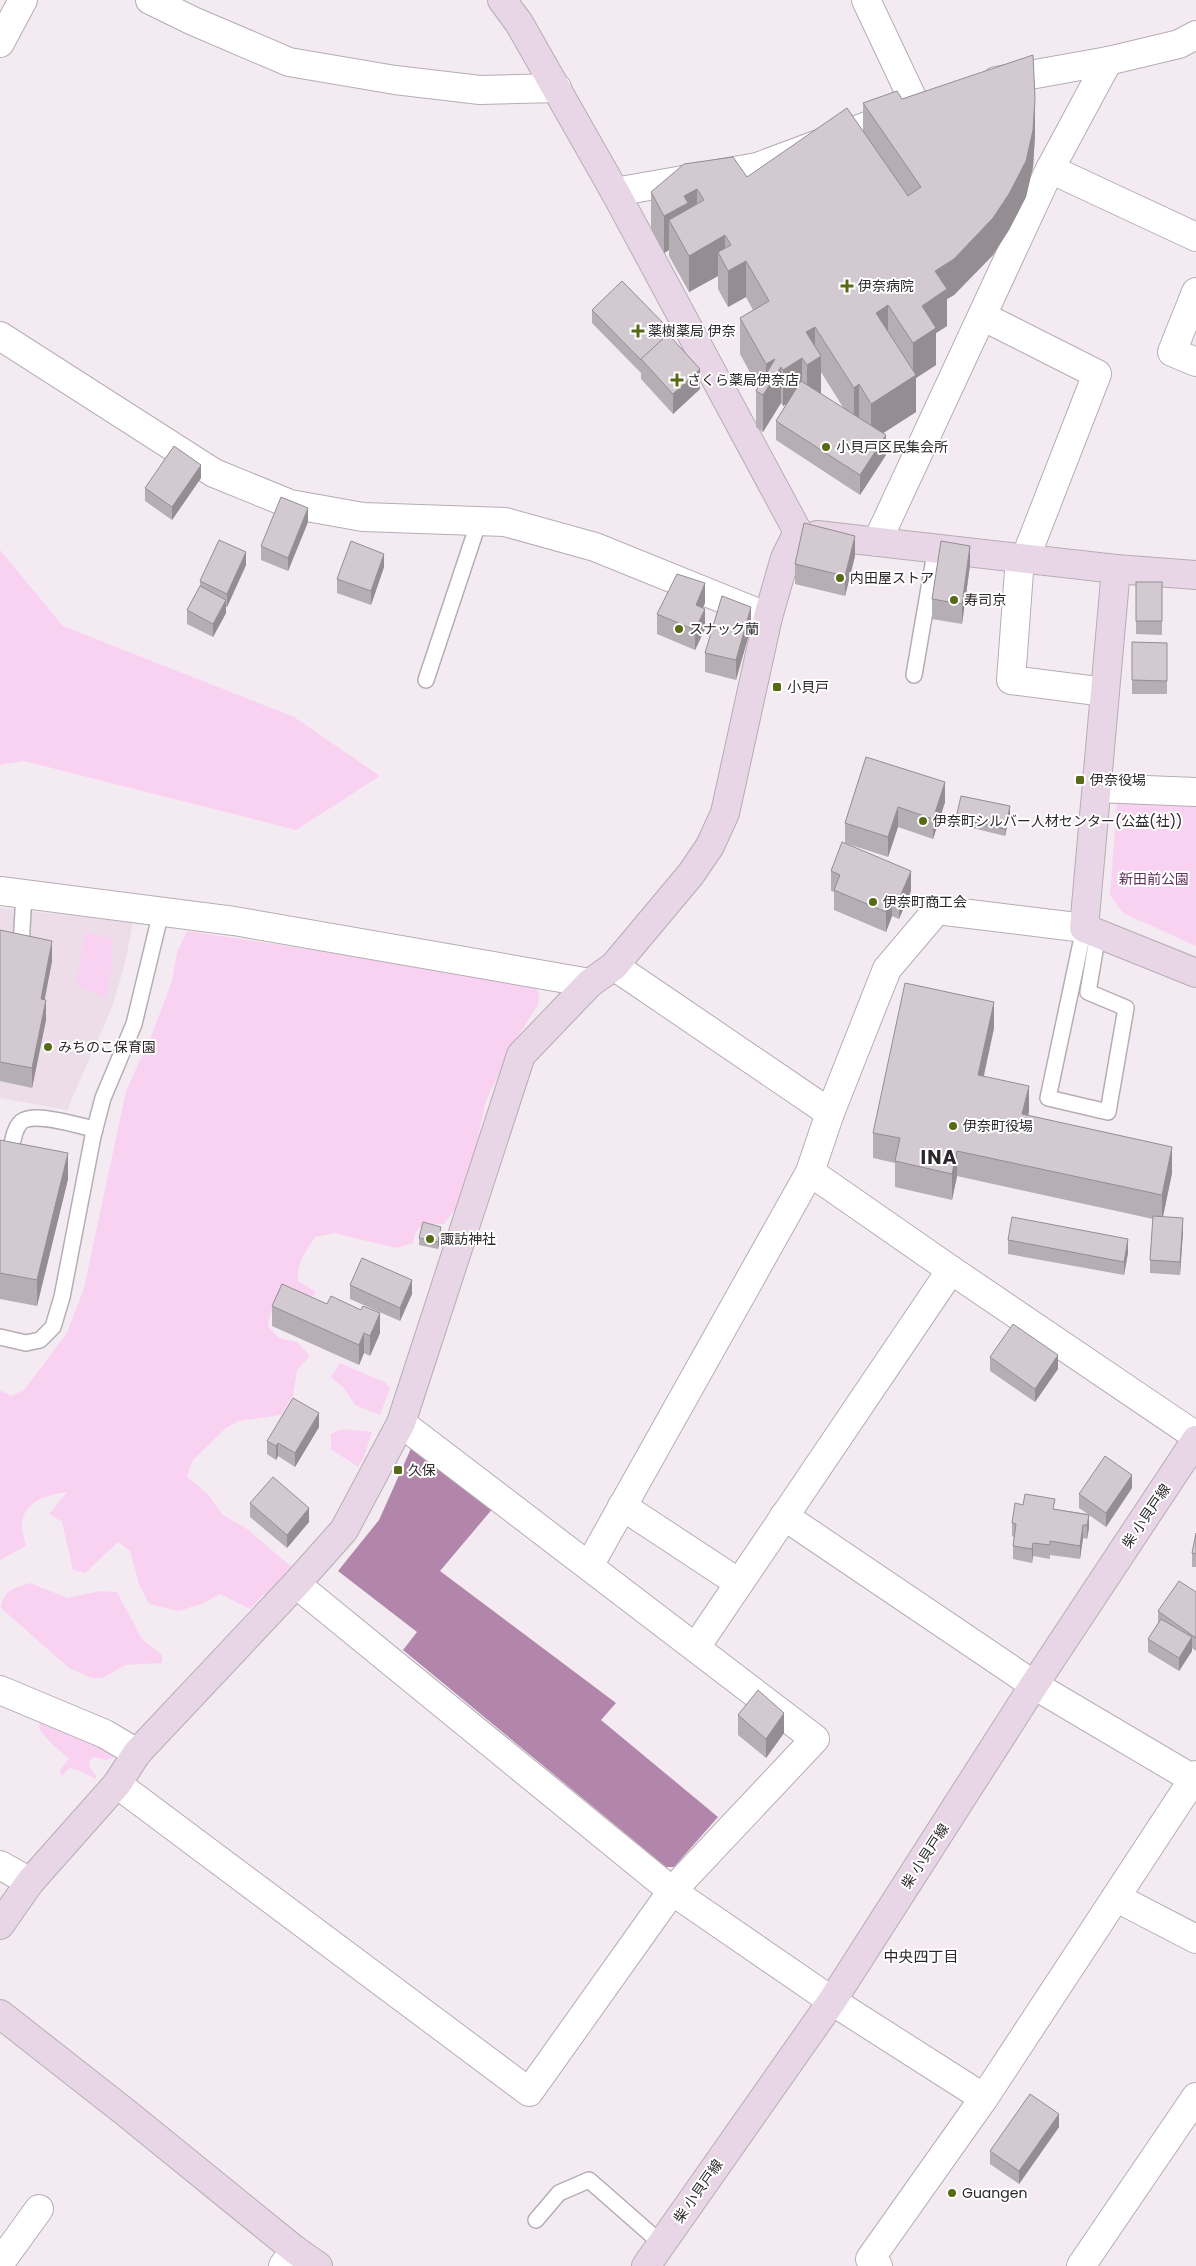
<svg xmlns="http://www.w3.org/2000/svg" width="1196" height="2266" viewBox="0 0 1196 2266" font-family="Poppins,'Noto Sans JP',sans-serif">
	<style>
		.built { fill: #ecdde9 }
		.green { fill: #f9d2f2 }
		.water { fill: #b186aa }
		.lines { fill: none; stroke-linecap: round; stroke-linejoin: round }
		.lane-casing { stroke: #b6adb4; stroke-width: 18 }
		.street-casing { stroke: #b6adb4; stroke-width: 30 }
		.secondary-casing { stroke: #b6adb4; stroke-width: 30 }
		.lane { stroke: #fff; stroke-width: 15 }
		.street { stroke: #fff; stroke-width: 28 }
		.secondary { stroke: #e8d6e6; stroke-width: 28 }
		.wall { fill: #b5aeb4; fill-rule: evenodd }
		.shaded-wall { fill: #948d92 }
		.building { fill: #d3cad1; stroke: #948d92 }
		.poi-dot { fill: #576a16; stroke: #fff; stroke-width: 2 }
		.labels { text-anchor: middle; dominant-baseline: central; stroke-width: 4; stroke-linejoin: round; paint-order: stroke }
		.poi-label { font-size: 14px; fill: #2b272a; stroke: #fff; text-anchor: start }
		.park-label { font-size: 14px; fill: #622c5c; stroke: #fff }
		.street-label { font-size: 14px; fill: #2b272a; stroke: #fff }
		.neighbourhood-label { font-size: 15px; fill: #2b272a; stroke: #fff }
		.district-label { font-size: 19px; font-weight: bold; letter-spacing: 1px; fill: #2b272a; stroke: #fff }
	</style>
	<rect width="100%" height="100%" fill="#f4ebf2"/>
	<polygon class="built" points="0,908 133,922 125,963 112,1007 67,1110 0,1098"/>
	<g class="green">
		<polygon points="0,550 63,626 294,717 380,776 296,830 24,761 0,765"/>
		<polygon points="1196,799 1196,946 1123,913 1110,895 1117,800"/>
		<path d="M187 931 533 983 539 994 538 1005 514 1042 486 1101 463 1205 452 1213 444 1224C425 1224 417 1222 413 1243L396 1248 334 1233 315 1237C306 1251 296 1264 298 1281L316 1292 310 1299 279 1300 270 1315 268 1326 279 1338 297 1342 310 1356 297 1370 293 1396 281 1415 238 1421 225 1429 192 1461 187 1477 208 1494 223 1515 247 1529 292 1567 278 1589 263 1595 250 1609 220 1594 204 1603 179 1611 149 1604 139 1584 130 1551 118 1542 85 1573 73 1570 62 1522 49 1514 67 1492C48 1495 25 1500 22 1523 21 1530 25 1539 26 1546L0 1560V1390L11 1396 24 1390 67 1333 84 1288 126 1091 152 1034 172 981 177 952Z"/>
		<polygon points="85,932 112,938 112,965 106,998 76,985"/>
		<polygon points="340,1363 386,1383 390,1389 380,1415 355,1405 343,1387 331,1377"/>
		<polygon points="342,1429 372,1432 364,1457 358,1467 331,1449 331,1434"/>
		<path d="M30 1583 68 1598 100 1591 117 1592 142 1639 162 1655V1663L125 1665 103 1678H92L69 1668 1 1608C3 1590 14 1588 30 1583Z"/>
		<path d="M40 1722 114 1751 113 1758 106 1760 94 1757 90 1760 89 1766 96 1776V1779L80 1771 69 1768 62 1776 60 1770 69 1758C57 1749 48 1741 39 1729Z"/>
	</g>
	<polygon class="water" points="413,1444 494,1507 440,1571 616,1703 601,1720 718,1817 674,1867 666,1867 403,1650 417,1632 338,1571 379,1520"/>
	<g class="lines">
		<g class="lane-casing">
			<g id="lane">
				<polyline points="914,675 936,547"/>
				<polyline points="426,680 479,521"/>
				<polyline points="1084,928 1048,1098 1108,1112 1126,1008 1088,992 1098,933"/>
				<polyline points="21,946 24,894"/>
				<path d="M10 1156C12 1146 13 1130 21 1122 35 1111 77 1126 95 1129"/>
				<polyline points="0,1337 26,1343 40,1340 53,1327 62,1297 93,1136 103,1098 134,1024 161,912"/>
				<polyline points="536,2220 559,2193 589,2180 662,2244"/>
			</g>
		</g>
		<g class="street-casing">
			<g id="street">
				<polyline points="150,0 193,21 289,62 395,80 480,90 557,88"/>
				<polyline points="866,0 917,108"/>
				<polyline points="0,43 23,0"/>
				<polyline points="996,81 1108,61 1179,44 1196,35"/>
				<polyline points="1050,169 1196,237"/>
				<polyline points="615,192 757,167 899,114"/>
				<polyline points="1196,292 1172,352 1196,362"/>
				<polyline points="982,316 1097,374 1025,559"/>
				<polyline points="0,336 214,473 290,504 363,517 505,522 595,547 768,617"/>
				<polyline points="877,542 1050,169 1108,61"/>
				<polyline points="1020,558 1011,680 1105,692"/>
				<polyline points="1097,788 1196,792"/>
				<polyline points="0,891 234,921 590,983"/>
				<polyline points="1084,928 937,910 887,969 830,1113 810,1172 951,1270 1196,1436"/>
				<polyline points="614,966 830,1113"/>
				<polyline points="622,1506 739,1583"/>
				<polyline points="784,1516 1034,1685 1193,1779"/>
				<polyline points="589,1566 810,1172"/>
				<polyline points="296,1584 672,1891 832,2001 984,2098"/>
				<polyline points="696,1647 951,1270"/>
				<polyline points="0,1690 105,1734 137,1753"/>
				<polyline points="117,1784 529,2092 672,1891 815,1739 401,1423"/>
				<polyline points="0,1865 30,1882"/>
				<polyline points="1117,1898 1196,1939"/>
				<polyline points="0,2263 39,2209"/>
				<polyline points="283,2266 295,2250"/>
				<polyline points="878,2266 870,2259 984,2098 1196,1775"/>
				<polyline points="1081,2266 1196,2097"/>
			</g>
		</g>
		<g class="secondary-casing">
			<g id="secondary">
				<polyline points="502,0 519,23 615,192 798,532"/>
				<polyline points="817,535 1116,569 1196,575"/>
				<polyline points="1116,569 1084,928 1196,973"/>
				<polyline points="0,1925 30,1882 117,1784 137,1753 296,1584 344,1530 401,1423 521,1055 590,983 614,966 691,874 710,846 725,813 768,617 785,558 798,532"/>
				<polyline points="0,2014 125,2112 295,2250 318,2266"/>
				<polyline points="646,2266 832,2001 1034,1685 1196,1440"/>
			</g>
		</g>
		<use href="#lane" class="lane"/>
		<use href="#street" class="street"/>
		<use href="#secondary" class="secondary"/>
	</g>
	<g class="wall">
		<path d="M902 99 1035 135 1033 167 1026 197 1009 230 993 255 954 295 947 299V326L936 333V365L916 378V412L883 433 886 455 860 495 776 440V421L786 404 783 406 781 403 763 432 756 427V391L758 387 740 354V318L753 310 746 297 728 307 718 289V276L689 292 669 256V250L664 253 651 228V192L747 177 863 131V103ZM821 372 844 409 820 393H821Z"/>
		<polygon points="592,310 671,337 700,389 673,414 641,379 641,373 592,323"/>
		<polygon points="201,478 172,520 145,501 145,488"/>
		<polygon points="308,522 288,571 261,560 261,546"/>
		<polygon points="855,556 845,596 795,584 795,564"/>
		<polygon points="246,565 227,607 226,607 226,613 213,637 187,624 187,610 200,586 200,581"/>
		<polygon points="970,565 962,624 932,619 932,599"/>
		<polygon points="384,567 371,605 337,593 337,579"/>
		<polygon points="1136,582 1162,582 1162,635 1136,634"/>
		<polygon points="705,603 703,608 705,629 695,650 657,634 657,614"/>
		<polygon points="751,627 736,680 705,672 705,653"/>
		<polygon points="1132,642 1167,643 1167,694 1132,694"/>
		<polygon points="866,757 945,802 933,839 898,827 888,857 845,843 845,823"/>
		<polygon points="1010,813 1005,836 956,824 956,818"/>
		<polygon points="831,871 911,891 899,919 892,916 886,932 834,910 834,892 831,891"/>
		<polygon points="0,930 52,961 44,999 46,1020 32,1088 0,1081"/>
		<polygon points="994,1028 984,1076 1029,1112 1028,1115 1172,1173 1163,1217 1183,1232 1180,1275 1150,1273 1150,1260 1153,1219 957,1176 952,1200 895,1187 895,1163 873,1158 873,1133"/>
		<polygon points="0,1140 68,1179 37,1306 0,1299"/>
		<polygon points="441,1234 438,1249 419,1245 419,1238"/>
		<polygon points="1008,1240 1128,1253 1124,1275 1008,1254"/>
		<polygon points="350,1285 412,1294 400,1321 350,1299"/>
		<polygon points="272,1306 380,1333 370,1356 364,1353 359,1365 272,1326"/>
		<polygon points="990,1357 1058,1369 1035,1402 990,1371"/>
		<polygon points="319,1427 295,1467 278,1456 276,1460 267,1454 267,1441"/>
		<polygon points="1132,1488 1106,1527 1089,1515 1089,1528 1087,1539 1083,1538 1080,1559 1050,1555 1050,1559 1033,1556 1032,1563 1013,1559 1013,1546 1014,1537 1012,1536 1012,1523 1023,1505 1055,1509 1088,1514 1079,1508 1079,1494"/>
		<polygon points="250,1503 309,1522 287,1548 250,1517"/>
		<polygon points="1196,1533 1196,1567 1192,1567 1192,1553"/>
		<polygon points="1196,1592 1196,1651 1192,1648 1192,1651 1179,1671 1148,1652 1148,1639 1158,1623 1158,1611"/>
		<polygon points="738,1715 784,1733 766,1758 738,1735"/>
		<polygon points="1059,2127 1019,2184 990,2164 990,2151"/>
	</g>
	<g class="shaded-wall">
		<polygon points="1035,99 1035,135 1033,167 1026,197 1009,230 993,255 954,295 947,299 947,326 936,333 936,365 916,378 916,412 871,441 871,404 913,377 913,343 922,306 935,271"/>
		<polygon points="697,189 697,226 669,220 669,250 664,253 664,216 684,196"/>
		<polygon points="725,235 725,265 718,252 718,276 689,292 689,256"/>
		<polygon points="746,261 746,297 728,307 728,271"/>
		<polygon points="888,305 888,341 876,313"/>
		<polygon points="815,327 815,360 821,356 821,393 807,402 807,365 806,332"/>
		<polygon points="802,358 802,394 783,406 783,370"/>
		<polygon points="775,359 781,367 781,403 763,432 763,395 766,391 766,364"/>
		<polygon points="700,369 700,389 673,414 673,394"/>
		<polygon points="859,384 859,421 854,424 854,388"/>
		<polygon points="886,435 886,455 860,495 860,475"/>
		<polygon points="201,465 201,478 172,520 172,507"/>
		<polygon points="308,508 308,522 288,571 288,558"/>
		<polygon points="855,536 855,556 845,596 845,576"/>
		<polygon points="970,546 970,565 962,624 962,604"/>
		<polygon points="246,552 246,565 227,607 227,594"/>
		<polygon points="384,554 384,567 371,605 371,591"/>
		<polygon points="705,583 705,603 696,624 696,605"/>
		<polygon points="226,600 226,613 213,637 213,624"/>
		<polygon points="751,607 751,627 736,680 736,660"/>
		<polygon points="705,609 705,629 695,650 695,630"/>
		<polygon points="945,782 945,802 933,839 933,819"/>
		<polygon points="1010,806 1010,813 1005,836 1005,829"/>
		<polygon points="898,807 898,827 888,857 888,837"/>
		<polygon points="911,871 911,891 899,919 899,899"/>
		<polygon points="892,896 892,916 886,932 886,912"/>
		<polygon points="52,941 52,961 41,1019 41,999"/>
		<polygon points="46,1000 46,1020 32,1088 32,1068"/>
		<polygon points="994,1002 994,1028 978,1101 978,1075"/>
		<polygon points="1029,1086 1029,1112 1022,1140 1022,1114"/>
		<polygon points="1172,1147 1172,1173 1162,1221 1162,1195"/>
		<polygon points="957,1151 957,1176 952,1200 952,1174"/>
		<polygon points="68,1153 68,1179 37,1306 37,1280"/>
		<polygon points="1183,1218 1183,1232 1180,1275 1180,1262"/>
		<polygon points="441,1227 441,1234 438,1249 438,1242"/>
		<polygon points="1128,1239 1128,1253 1124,1275 1124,1262"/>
		<polygon points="412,1280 412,1294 400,1321 400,1308"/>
		<polygon points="380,1313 380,1333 370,1356 370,1336"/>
		<polygon points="364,1333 364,1353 359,1365 359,1345"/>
		<polygon points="1058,1355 1058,1369 1035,1402 1035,1389"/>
		<polygon points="319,1413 319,1427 295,1467 295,1453"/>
		<polygon points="278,1443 278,1456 276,1460 276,1446"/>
		<polygon points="1132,1475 1132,1488 1106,1527 1106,1513"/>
		<polygon points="309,1508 309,1522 287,1548 287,1535"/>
		<polygon points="1089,1515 1089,1528 1087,1539 1087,1525"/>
		<polygon points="1083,1525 1083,1538 1080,1559 1080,1546"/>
		<polygon points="1033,1543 1033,1556 1032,1563 1032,1549"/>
		<polygon points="1192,1637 1192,1651 1179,1671 1179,1658"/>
		<polygon points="784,1713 784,1733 766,1758 766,1739"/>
		<polygon points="1059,2114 1059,2127 1019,2184 1019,2171"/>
	</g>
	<g class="building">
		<polygon points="1033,55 1035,99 1033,130 1026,161 1009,194 993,218 954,259 935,271 947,289 922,306 936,328 913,343 888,305 876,313 916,375 871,404 859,384 854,388 815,327 806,332 821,356 807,365 802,358 783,370 781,367 763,395 756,391 775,359 766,364 740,318 769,301 746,261 728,271 718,252 731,245 725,235 689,256 669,220 704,200 697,189 684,196 688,203 664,216 651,192 684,164 733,157 747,177 847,108 908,196 921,187 863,103 897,91 902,99"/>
		<polygon points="622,281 671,331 641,360 592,310"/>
		<polygon points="668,334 700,369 673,394 641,359"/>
		<polygon points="801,381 886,435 860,475 776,421"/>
		<polygon points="174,446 201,465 172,507 145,488"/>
		<polygon points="281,497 308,508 288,558 261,546"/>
		<polygon points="804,523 855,536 845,576 795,564"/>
		<polygon points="219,540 246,552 227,594 200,581"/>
		<polygon points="351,541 384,554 371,591 337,579"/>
		<polygon points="941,541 970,546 962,604 932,599"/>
		<polygon points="677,574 705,583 696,605 705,609 695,630 657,614"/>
		<rect x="1136" y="582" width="26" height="39"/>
		<polygon points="200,586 226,600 213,624 187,610"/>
		<polygon points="722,596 751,607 736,660 705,653"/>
		<polygon points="1132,642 1167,643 1167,681 1132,680"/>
		<polygon points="866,757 945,782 933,819 898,807 888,837 845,823"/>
		<polygon points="961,796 1010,806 1005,829 956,818"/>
		<polygon points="842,842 911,871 899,899 892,896 886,912 834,890 840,875 831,871"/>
		<polygon points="0,930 52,941 41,999 46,1000 32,1068 0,1062"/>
		<polygon points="905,983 994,1002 978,1075 1029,1086 1022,1114 1172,1147 1162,1195 957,1151 952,1174 895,1161 900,1138 873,1133"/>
		<polygon points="0,1140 68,1153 37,1280 0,1273"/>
		<polygon points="1153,1216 1183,1218 1180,1262 1150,1260"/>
		<polygon points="1012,1217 1128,1239 1124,1262 1008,1240"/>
		<polygon points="423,1222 441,1227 438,1242 419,1238"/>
		<polygon points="362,1258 412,1280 400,1308 350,1285"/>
		<polygon points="282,1284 327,1304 331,1296 361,1310 363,1306 380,1313 370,1336 364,1333 359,1345 272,1306"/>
		<polygon points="1013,1324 1058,1355 1035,1389 990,1357"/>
		<polygon points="293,1398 319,1413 295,1453 278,1443 276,1446 267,1441"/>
		<polygon points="1105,1456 1132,1475 1106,1513 1079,1494"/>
		<polygon points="273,1477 309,1508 287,1535 250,1503"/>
		<polygon points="1025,1494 1055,1499 1053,1509 1089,1515 1087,1525 1083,1525 1080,1546 1050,1541 1050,1545 1033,1543 1032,1549 1013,1546 1016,1524 1012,1523 1015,1503 1023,1505"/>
		<polygon points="1196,1533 1196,1554 1192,1553"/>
		<polygon points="1179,1581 1196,1592 1196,1638 1158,1611"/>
		<polygon points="1161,1619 1192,1637 1179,1658 1148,1639"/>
		<polygon points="758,1690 784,1713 766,1739 738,1715"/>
		<polygon points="1030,2094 1059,2114 1019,2171 990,2151"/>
	</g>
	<g class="poi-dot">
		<path d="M844.5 278.5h5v5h5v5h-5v5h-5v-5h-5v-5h5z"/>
		<path d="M635.5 323.5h5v5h5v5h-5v5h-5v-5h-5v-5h5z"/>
		<path d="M674.5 372.5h5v5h5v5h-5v5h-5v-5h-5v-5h5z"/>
		<circle cx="826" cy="447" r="5"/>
		<circle cx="840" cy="578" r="5"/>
		<circle cx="954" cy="600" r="5"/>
		<circle cx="679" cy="629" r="5"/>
		<rect x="772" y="682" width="10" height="10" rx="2.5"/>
		<rect x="1075" y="775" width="10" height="10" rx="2.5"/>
		<circle cx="923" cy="821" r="5"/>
		<circle cx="873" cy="902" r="5"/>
		<circle cx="48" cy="1047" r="5"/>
		<circle cx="953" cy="1126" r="5"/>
		<circle cx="430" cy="1239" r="5"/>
		<rect x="393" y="1465" width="10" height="10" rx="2.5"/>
		<circle cx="952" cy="2193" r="5"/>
	</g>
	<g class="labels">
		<g class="poi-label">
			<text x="858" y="286">伊奈病院</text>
			<text x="648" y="331">薬樹薬局 伊奈</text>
			<text x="687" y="380">さくら薬局伊奈店</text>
			<text x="836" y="447">小貝戸区民集会所</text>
			<text x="850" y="578">内田屋ストア</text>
			<text x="964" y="600">寿司京</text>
			<text x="689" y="629">スナック蘭</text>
			<text x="787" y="687">小貝戸</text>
			<text x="1090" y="780">伊奈役場</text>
			<text x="933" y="821">伊奈町シルバー人材センター(公益(社))</text>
			<text x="883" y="902">伊奈町商工会</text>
			<text x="58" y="1047">みちのこ保育園</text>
			<text x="963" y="1126">伊奈町役場</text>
			<text x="440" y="1239">諏訪神社</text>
			<text x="408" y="1470">久保</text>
			<text x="962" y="2193">Guangen</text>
		</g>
		<g class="park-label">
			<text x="1154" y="879">新田前公園</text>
		</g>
		<g class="street-label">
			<text transform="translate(1146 1516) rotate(-56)">柴 小貝戸線</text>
			<text transform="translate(925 1856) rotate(-57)">柴 小貝戸線</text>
			<text transform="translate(698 2191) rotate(-55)">柴 小貝戸線</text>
		</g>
		<g class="neighbourhood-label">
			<text x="921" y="1956">中央四丁目</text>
		</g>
		<g class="district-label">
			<text x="939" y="1157">INA</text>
		</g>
	</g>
</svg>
